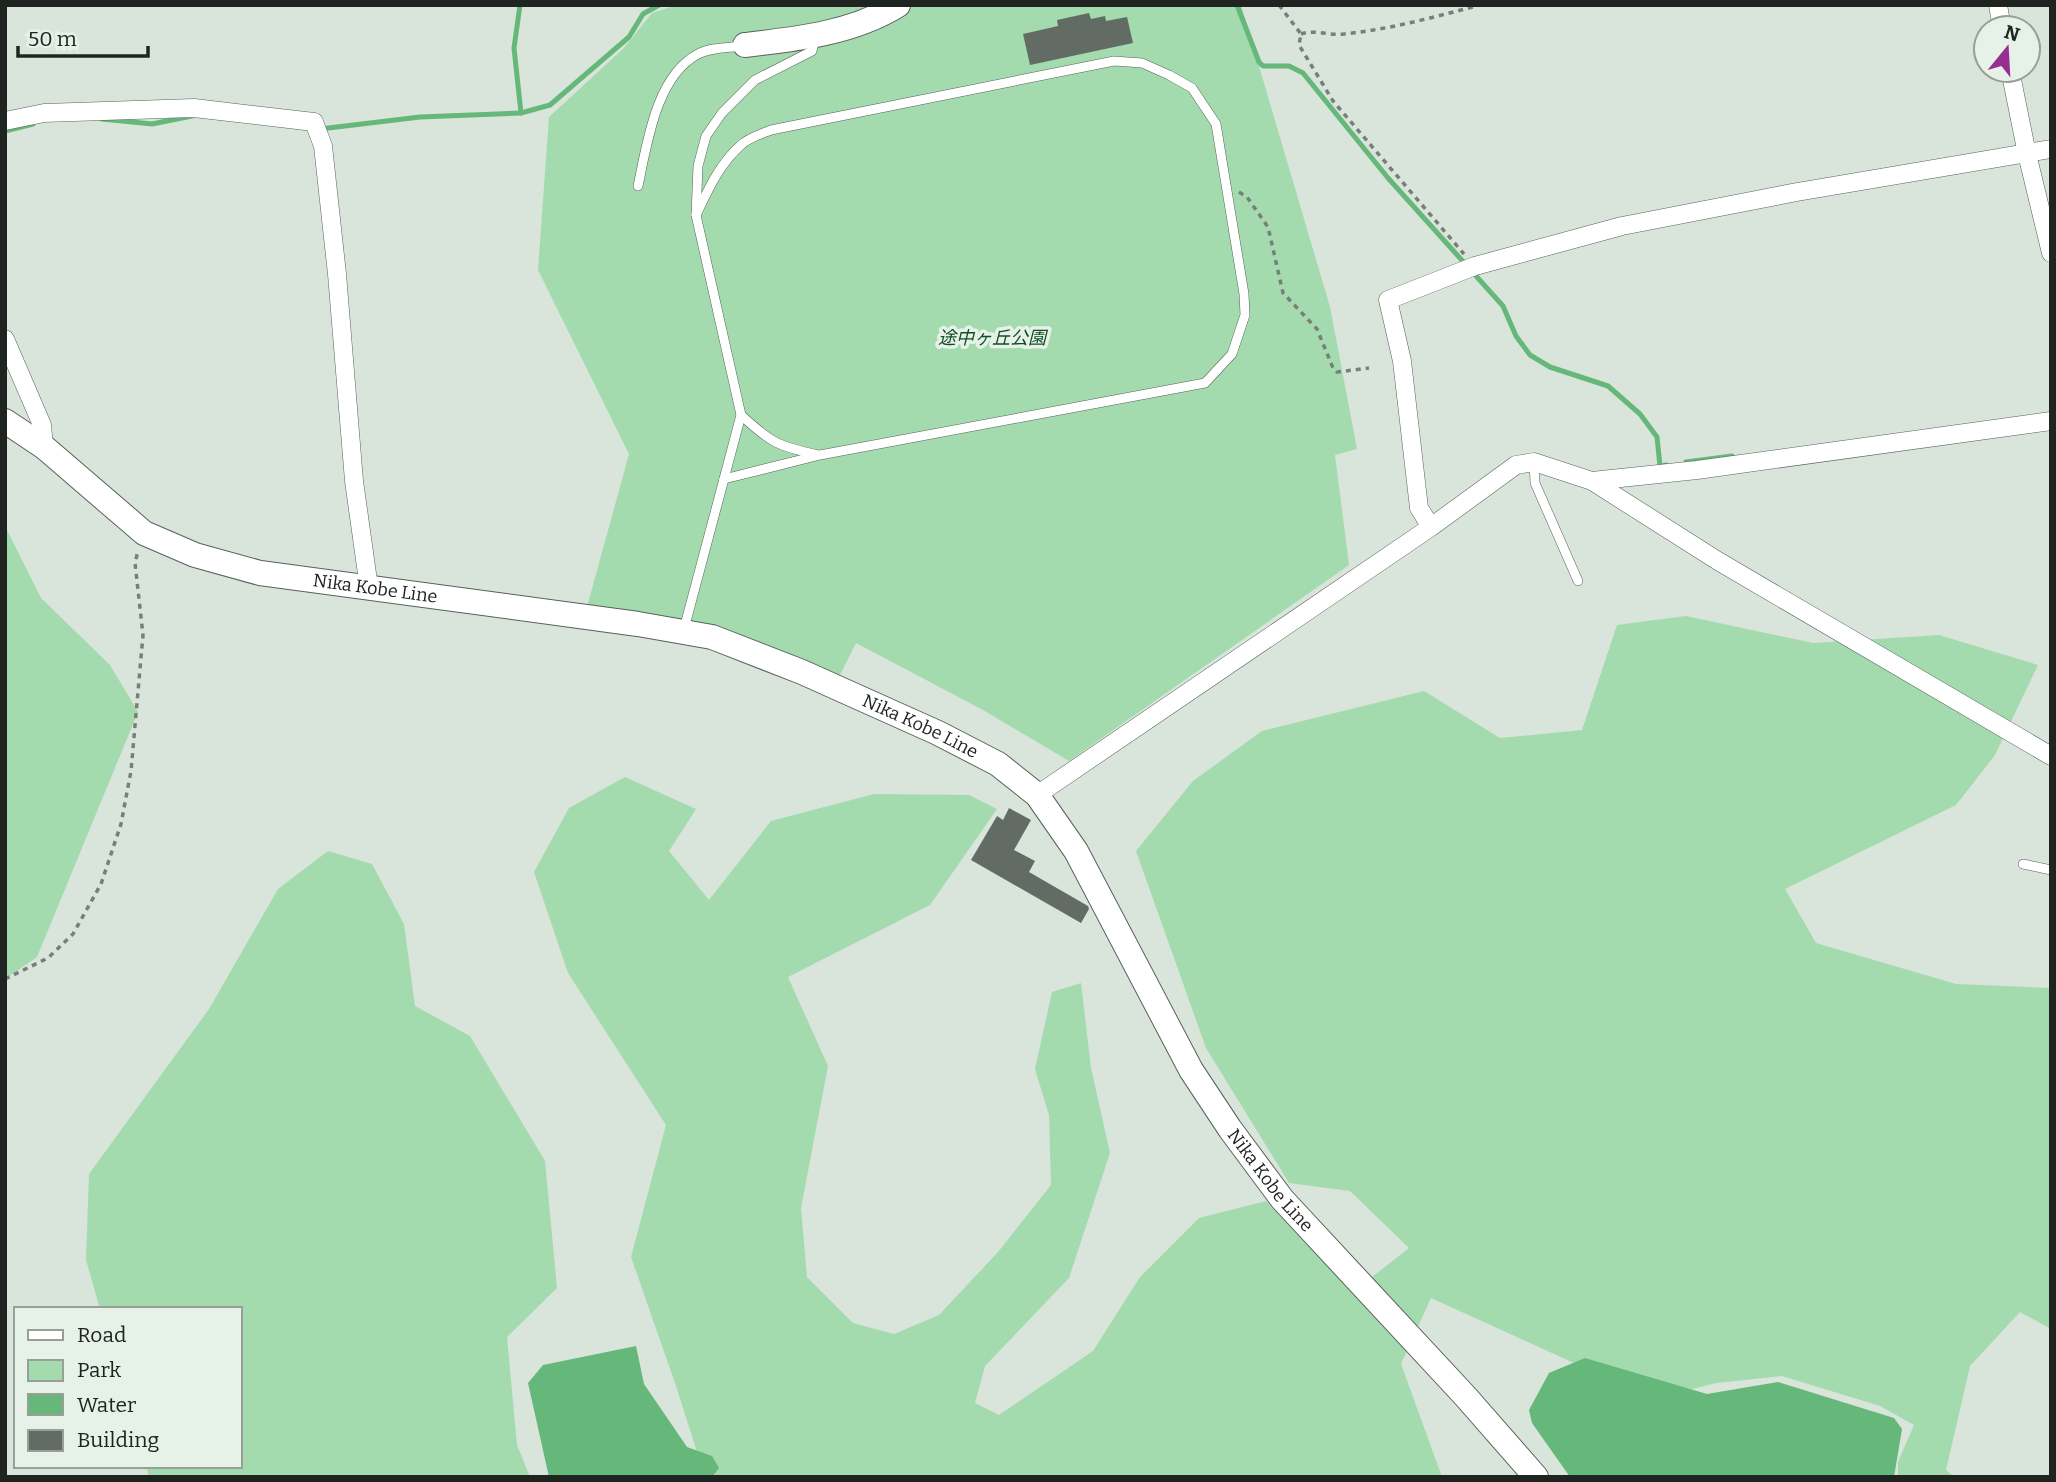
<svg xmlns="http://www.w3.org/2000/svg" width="2056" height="1482" viewBox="0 0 2056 1482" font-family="Bitter,'Noto Sans JP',serif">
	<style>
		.green { fill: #a3dbae }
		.water { fill: #65b879 }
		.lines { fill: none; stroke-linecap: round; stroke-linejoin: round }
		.stream { stroke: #65b879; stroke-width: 5 }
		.building { fill: #626c64 }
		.lane-casing { stroke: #58615a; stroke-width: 10 }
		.street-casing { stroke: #58615a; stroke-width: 19 }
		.secondary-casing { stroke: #58615a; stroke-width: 26 }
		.path { stroke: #787f79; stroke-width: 3.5; stroke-dasharray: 5 5; stroke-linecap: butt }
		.lane { stroke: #fff; stroke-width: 9 }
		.street { stroke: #fff; stroke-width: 18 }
		.secondary { stroke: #fff; stroke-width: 24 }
		.labels { text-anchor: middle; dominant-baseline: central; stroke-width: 7; stroke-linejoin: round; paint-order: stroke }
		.park-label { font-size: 18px; font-style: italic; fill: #104d24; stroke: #e6f1e8 }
		.street-label { font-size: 18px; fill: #202421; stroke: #e6f1e8 }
	</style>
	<rect width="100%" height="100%" fill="#d9e4db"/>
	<g class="green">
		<polygon points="677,5 1241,5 1330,307 1357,449 1335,455 1349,565 1069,761 983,710 856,643 839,677 746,637 668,616 587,607 629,454 538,270 549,117 624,48 652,13"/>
		<polygon points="5,526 41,598 110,665 138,712 37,957 5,979"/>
		<polygon points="1686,616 1813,643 1939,635 2038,665 1995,755 1956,805 1785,889 1816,943 1956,984 2051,988 2051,1329 2020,1312 1970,1366 1946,1470 1954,1477 1898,1477 1898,1462 1914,1425 1880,1406 1782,1376 1716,1383 1681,1392 1587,1369 1431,1298 1401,1364 1442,1477 705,1477 675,1383 631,1257 666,1125 568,973 534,872 569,808 625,777 696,809 669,851 709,900 771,821 874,794 969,795 997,809 930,905 788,977 828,1066 801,1208 807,1277 853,1323 894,1334 939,1315 998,1252 1051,1185 1049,1115 1035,1069 1052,992 1081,983 1091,1068 1110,1153 1069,1278 985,1366 975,1403 999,1415 1093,1351 1140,1277 1199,1218 1266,1201 1353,1292 1409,1248 1350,1191 1289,1183 1206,1048 1136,851 1193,781 1262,731 1424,691 1500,738 1582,730 1617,625"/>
		<polygon points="328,851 372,864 404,924 415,1006 470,1036 545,1161 557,1288 507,1337 517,1445 530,1477 149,1477 146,1466 240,1466 240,1309 100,1309 86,1260 89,1174 209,1009 278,889"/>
	</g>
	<g class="water">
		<polygon points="636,1346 644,1384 687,1447 712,1456 719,1468 712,1477 549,1477 528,1383 543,1365"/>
		<polygon points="1585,1358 1707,1394 1778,1382 1894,1418 1902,1429 1894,1477 1570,1477 1532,1423 1529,1410 1549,1373"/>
	</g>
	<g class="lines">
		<g class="stream">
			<polyline points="520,5 514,48 521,113"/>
			<polyline points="1237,5 1259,62 1263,66 1289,66 1303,73 1388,178 1503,306 1516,336 1530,355 1550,367 1608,386 1640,414 1657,437 1660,466 1666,465"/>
			<polyline points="102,119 152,124 192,116"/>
			<polyline points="320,129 420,117 521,113 550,105 629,37 643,14 659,5"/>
			<polyline points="5,131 33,124"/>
			<polyline points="1686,462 1732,456"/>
		</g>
	</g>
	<g class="building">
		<polygon points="1089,13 1091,19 1105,16 1106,21 1127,17 1133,43 1030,65 1023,34 1058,26 1057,20"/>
		<polygon points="1009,808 1031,820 1014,850 1035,861 1029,872 1088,906 1089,909 1081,923 971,860 997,816 1003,820"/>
	</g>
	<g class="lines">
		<g class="lane-casing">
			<g id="lane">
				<path d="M638 186C647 144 656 76 698 54 711 47 728 48 742 46"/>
				<path d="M696 215C708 190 720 163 741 145 748 138 761 134 771 130L1114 61 1142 63 1169 75 1192 88 1216 124 1244 294 1245 315 1232 354 1205 383 820 455 724 479"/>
				<path d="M741 415C771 443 778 446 818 455"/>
				<polyline points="1534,462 1535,483 1578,581"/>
				<polyline points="684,629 741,415 696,215 698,166 706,136 722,113 755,80 812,51 815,39"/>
				<polyline points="2023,864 2051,870"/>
			</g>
		</g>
		<g class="street-casing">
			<g id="street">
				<polyline points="1998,5 2002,28"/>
				<polyline points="2010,70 2027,154 2051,253"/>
				<polyline points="5,121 44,113 194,108 314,122 323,146 337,274 354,481 369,588"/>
				<polyline points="5,339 42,425 44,447"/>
				<polyline points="1592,481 1697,470 2051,421"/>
				<polyline points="1431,527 1419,508 1402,361 1388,300 1475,266 1622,226 1797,192 2051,149"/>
				<polyline points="1037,795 1431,527 1516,465 1534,462 1592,481 1718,561 2051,756"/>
			</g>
		</g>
		<g class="secondary-casing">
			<g id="secondary">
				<path d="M745 45C798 39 853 33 898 5"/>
				<path id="s1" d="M5 421 44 447 144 533 195 555 260 573 638 624 712 637 802 672 938 733 998 764 1037 795 1076 851 1191 1070 1230 1129 1282 1199 1466 1397 1536 1477"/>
			</g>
		</g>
		<g class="path">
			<polyline points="1279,5 1301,34 1299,45 1333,101 1464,254"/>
			<path d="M1301 34C1316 29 1329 36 1344 34 1391 29 1435 17 1480 5"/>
			<polyline points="1239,192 1247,197 1268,227 1283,293 1317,329 1333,368 1337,372 1369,368"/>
			<polyline points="5,979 48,958 73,934 101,884 121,824 131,771 143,635 135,563 138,551"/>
		</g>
		<use href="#lane" class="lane"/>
		<use href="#street" class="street"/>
		<use href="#secondary" class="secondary"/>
	</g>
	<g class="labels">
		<g class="park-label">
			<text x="992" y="338">途中ヶ丘公園</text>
		</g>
		<g class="street-label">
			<text stroke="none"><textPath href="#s1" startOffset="418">Nika Kobe Line</textPath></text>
			<text stroke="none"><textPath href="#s1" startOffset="985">Nika Kobe Line</textPath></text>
			<text stroke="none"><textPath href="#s1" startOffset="1573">Nika Kobe Line</textPath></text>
		</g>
	</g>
	<rect width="2056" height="1482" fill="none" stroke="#202421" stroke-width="14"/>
	<rect x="14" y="1307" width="228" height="161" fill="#e6f1e8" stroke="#979f98" stroke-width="2"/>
	<rect x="28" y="1330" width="35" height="10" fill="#ffffff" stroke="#979f98" stroke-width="2"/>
	<text x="77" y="1342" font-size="21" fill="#202421">Road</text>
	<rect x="28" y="1360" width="35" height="21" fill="#a3dbae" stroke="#979f98" stroke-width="2"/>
	<text x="77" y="1377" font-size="21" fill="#202421">Park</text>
	<rect x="28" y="1394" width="35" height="21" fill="#65b879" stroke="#979f98" stroke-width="2"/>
	<text x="77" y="1412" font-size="21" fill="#202421">Water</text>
	<rect x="28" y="1430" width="35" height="21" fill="#626c64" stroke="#979f98" stroke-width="2"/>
	<text x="77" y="1447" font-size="21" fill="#202421">Building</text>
	<g transform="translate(2007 49) rotate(18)"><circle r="33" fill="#e6f1e8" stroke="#979f98" stroke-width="2"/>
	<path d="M0-5L12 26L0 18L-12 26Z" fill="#972f92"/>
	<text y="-10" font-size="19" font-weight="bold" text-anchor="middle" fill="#202421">N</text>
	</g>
	<path d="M18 46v10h130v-10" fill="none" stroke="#202421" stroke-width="3.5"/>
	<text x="28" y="46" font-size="21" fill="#202421" stroke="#e6f1e8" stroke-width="5" paint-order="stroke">50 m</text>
</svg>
